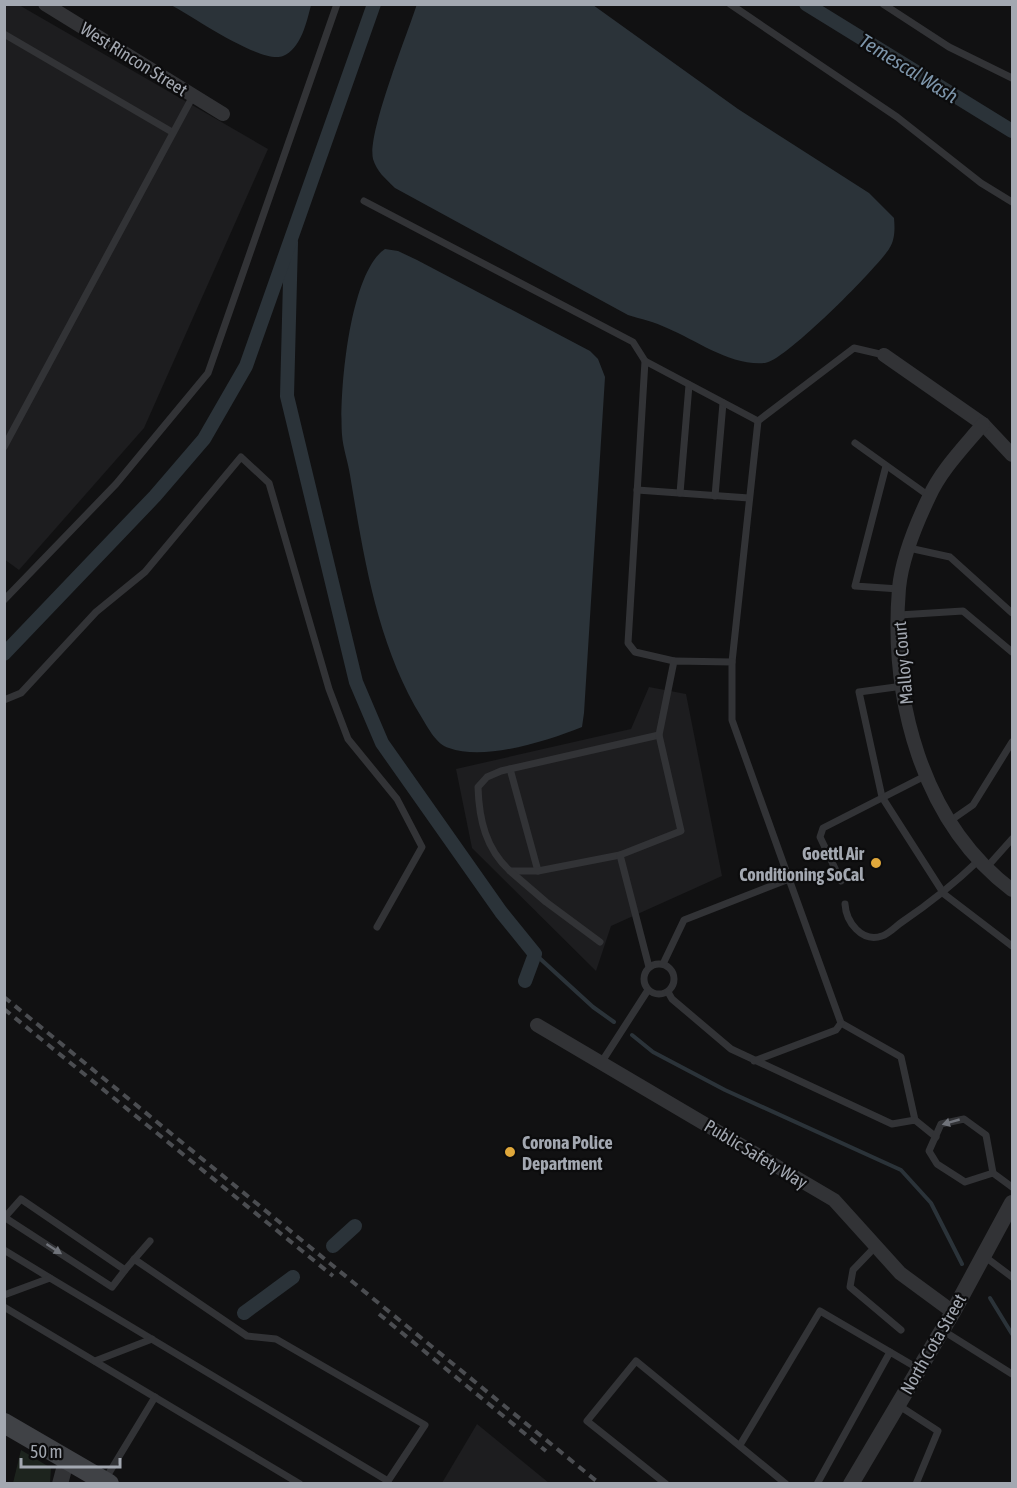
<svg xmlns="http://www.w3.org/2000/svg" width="1017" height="1488" viewBox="0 0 1017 1488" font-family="'Asap Condensed',sans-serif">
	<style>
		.built { fill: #1d1d1f }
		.green { fill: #1d241e }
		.water { fill: #2b3339 }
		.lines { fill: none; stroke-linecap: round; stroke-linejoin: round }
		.stream { stroke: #2b3339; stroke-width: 4 }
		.canal { stroke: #2b3339; stroke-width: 14 }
		.service { stroke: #323336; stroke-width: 7 }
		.minor { stroke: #323336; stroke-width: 14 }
		.tertiary { stroke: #323336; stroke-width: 16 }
		.secondary { stroke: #404246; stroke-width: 20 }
		.rail { stroke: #4b4d51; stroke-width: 4; stroke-dasharray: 8 6; stroke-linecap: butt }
		.oneway { fill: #70737a }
		.poi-dot { fill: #e0a83b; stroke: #0c0c0d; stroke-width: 2 }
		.labels { text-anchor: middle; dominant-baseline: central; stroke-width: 4.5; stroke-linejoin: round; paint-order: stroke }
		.street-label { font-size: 18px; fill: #a3a8b1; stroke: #0c0c0d }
		.poi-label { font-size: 18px; font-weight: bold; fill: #a3a8b1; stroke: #0c0c0d; text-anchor: end }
		.water-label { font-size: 20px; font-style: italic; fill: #7d95aa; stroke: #0c0c0d }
	</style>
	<rect width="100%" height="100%" fill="#111112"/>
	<g class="built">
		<polygon points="4,5 19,5 268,149 144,428 19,570 4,559"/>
		<polygon points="649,687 686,694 722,876 611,926 596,971 472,848 456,769 631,729"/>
		<polygon points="477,1424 549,1483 442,1483"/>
	</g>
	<polygon class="green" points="21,1450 51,1468 50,1483 13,1483"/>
	<g class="water">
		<path d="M417 4 593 5 738 109 869 193 894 218C895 229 895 240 889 249 876 269 785 361 765 363 730 366 698 341 667 328 655 322 641 319 628 315L395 188C385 178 377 172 373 159 367 134 407 35 417 4Z"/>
		<path d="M171 5H311C307 21 301 49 283 56 262 65 192 16 171 5Z"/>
		<path d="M385 249 398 251 417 260 590 351 598 359 605 377 584 713 582 727C547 741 485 761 449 748 437 745 428 728 422 718 377 645 364 558 350 475 348 462 343 448 342 435 339 394 349 273 385 249Z"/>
	</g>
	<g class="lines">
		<g class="stream">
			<polyline points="535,954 593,1007 614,1022"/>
			<polyline points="632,1035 653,1052 725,1090 901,1170 931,1203 962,1264"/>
			<polyline points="990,1298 1012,1334"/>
		</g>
		<g class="canal">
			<polyline points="806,4 1012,131"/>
			<polyline points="291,242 287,396 356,682 382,743 501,912 535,954 525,981"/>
			<polyline points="4,654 155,496 204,439 246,366 374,4"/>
			<polyline points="333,1246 355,1226"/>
			<polyline points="244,1313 293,1277"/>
		</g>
		<g class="service">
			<polyline points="730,4 897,117 981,183 1012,202"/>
			<polyline points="883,4 949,47 1012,78"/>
			<polyline points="4,34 172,132"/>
			<polyline points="364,201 633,342 645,361"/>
			<polyline points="855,443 929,496"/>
			<polyline points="4,447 193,96"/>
			<polyline points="886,466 855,586 899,589"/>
			<polyline points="637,490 749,498"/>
			<polyline points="680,493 689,385"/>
			<polyline points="715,496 723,403"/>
			<polyline points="909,548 950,557 1012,613"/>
			<polyline points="4,600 116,484 208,373 337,4"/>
			<polyline points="899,615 963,611 1012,652"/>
			<polyline points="674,661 635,652 628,643 645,361 758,421"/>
			<polyline points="732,662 758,421 854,348 884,355"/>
			<polyline points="903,686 859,692 882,797 944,894 1012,946"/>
			<polyline points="4,700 21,693 96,612 145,572 241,457 269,483 329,689 348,739 397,799 422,847 377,927"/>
			<polyline points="510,769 538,871"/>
			<polyline points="950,821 973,805 1012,742"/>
			<path d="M620 855 538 871H510C486 849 479 820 478 787L487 777 501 771 659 735"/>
			<polyline points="987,867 1012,839"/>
			<polyline points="510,871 546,902 600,942"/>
			<polyline points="841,881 820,837 823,828 925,776"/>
			<path d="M845 904C846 922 862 943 882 936 889 934 896 926 902 922 930 903 954 884 979 860"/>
			<circle cx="659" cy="979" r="15"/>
			<polyline points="663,964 684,920 789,879 841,1023 901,1057 915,1120"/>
			<polyline points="649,967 620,855 681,831 659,735 674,661 732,662 732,720 789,879"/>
			<polyline points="668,992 672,999 731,1049 892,1124 915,1120 936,1137"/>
			<polyline points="754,1061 836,1030 841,1023"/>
			<polyline points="601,1063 648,990"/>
			<polyline points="993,1173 965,1182 937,1164 929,1151 941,1124 964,1119 986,1135 993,1173 1012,1187"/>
			<polyline points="4,1217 5,1217 21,1199 125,1270 112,1287 4,1217"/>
			<polyline points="876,1246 853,1270 850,1287 901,1330"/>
			<polyline points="4,1250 50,1278"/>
			<polyline points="984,1256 1012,1277"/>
			<polyline points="134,1259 247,1336 276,1339 425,1425 386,1484"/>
			<polyline points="125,1270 150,1241"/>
			<polyline points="4,1295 50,1278 388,1481"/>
			<polyline points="4,1307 300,1484"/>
			<polyline points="942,1330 1012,1374"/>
			<polyline points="95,1361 152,1339"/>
			<polyline points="898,1405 938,1431 916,1484"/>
			<polyline points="740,1445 820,1311 890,1352"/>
			<polyline points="106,1478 155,1397"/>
			<polyline points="666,1484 587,1421 636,1361 786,1484"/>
			<polyline points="817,1484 890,1352 919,1369"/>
		</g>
		<g class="minor">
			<polyline points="45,4 223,114"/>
			<polyline points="884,355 983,424 1012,455"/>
			<path d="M983 424C964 447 941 470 929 497 916 524 902 558 899 588 890 698 921 821 1012 890"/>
			<polyline points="537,1025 834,1200 900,1273 953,1312"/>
		</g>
		<g class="tertiary">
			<polyline points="60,1484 67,1458"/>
			<polyline points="851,1484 953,1312 1012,1203"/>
		</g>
		<polyline class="secondary" points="4,1423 109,1484"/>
		<g class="rail">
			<polyline points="4,997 600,1484"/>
			<polyline points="4,1009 333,1276"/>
			<polyline points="379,1314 546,1451"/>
		</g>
	</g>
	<defs><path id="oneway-solid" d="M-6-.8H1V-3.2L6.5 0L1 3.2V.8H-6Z" transform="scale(1.5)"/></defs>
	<g class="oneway">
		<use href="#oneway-solid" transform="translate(951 1122) rotate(164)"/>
		<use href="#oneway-solid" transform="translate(54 1249) rotate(33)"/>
	</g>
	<g class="poi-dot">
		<circle cx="876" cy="863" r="6"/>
		<circle cx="510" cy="1152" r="6"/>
	</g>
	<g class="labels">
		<g class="street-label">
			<text transform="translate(134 59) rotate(32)">West Rincon Street</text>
			<text transform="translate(903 663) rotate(-95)">Malloy Court</text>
			<text transform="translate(756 1154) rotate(31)">Public Safety Way</text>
			<text transform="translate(933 1344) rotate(-60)">North Cota Street</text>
		</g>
		<g class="poi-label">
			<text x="864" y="853">Goettl Air<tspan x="864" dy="21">Conditioning SoCal</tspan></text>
			<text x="522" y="1142" text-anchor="start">Corona Police<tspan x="522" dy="21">Department</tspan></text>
		</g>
		<g class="water-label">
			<text transform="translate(909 68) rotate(32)">Temescal Wash</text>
		</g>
	</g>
	<rect width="1017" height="1488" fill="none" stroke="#a3a8b1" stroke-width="12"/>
	<path d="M21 1458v9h99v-9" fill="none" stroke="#a3a8b1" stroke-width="3"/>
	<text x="30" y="1458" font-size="18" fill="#a3a8b1" stroke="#0c0c0d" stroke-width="4.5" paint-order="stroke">50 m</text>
</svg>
